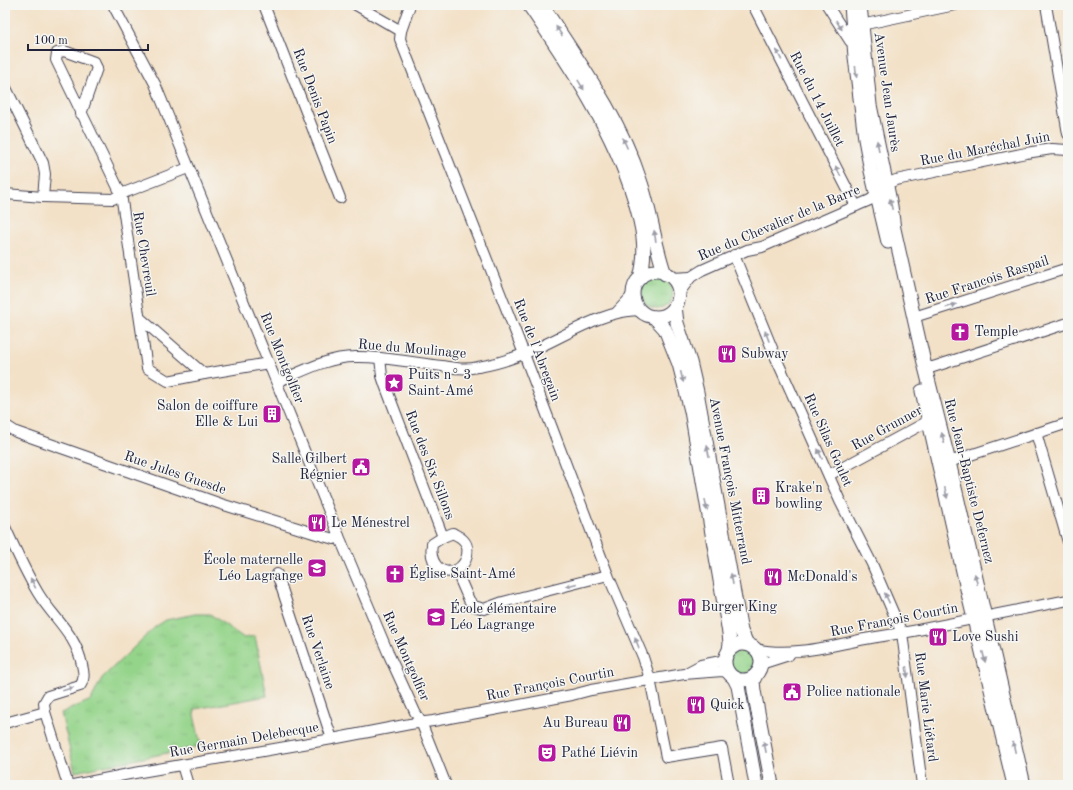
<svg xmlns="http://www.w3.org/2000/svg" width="1073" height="790" viewBox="0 0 1073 790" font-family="'Old Standard TT',serif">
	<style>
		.grass { fill: url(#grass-tufts); stroke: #5b7b62 }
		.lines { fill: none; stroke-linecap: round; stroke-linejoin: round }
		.minor-casing { stroke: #413f50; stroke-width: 12 }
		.major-casing { stroke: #413f50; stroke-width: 15 }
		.minor { stroke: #fff; stroke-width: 10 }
		.major { stroke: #fff; stroke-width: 13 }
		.oneway { fill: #9c9ca7 }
		.labels { text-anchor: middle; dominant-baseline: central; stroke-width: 3; stroke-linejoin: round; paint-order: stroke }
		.street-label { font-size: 14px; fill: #22223b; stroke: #f6f6f2 }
		.poi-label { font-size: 14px; fill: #22223b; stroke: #f6f6f2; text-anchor: start }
	</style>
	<defs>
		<pattern id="grass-tufts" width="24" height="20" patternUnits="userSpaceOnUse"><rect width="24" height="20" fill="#94d48a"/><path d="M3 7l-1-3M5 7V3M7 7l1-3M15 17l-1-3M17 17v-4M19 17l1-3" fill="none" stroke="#7fb678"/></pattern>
	</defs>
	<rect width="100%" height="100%" fill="#f6f6f2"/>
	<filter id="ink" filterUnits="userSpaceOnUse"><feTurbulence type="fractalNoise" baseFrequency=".025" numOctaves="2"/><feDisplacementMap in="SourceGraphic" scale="8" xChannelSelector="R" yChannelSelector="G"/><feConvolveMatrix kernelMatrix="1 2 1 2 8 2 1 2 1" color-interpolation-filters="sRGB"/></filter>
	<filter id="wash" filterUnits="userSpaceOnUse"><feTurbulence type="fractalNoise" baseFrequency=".012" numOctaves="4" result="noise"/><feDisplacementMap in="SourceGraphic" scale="16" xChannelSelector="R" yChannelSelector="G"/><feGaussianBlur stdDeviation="0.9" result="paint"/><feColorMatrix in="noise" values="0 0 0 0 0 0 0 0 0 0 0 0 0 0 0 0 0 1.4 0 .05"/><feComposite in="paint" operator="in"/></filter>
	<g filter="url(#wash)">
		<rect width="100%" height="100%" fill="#f3e1c7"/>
		<g class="grass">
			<circle cx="657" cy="293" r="16"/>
			<polygon points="195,614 210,614 244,638 255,636 267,696 195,709 194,715 201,746 75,772 61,713 91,700 102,678 155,627 166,620"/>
			<circle cx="742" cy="662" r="13"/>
		</g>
	</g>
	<g filter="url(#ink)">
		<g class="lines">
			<g class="minor-casing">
				<g id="minor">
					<polyline points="113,5 155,84 339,536 389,655 415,712 421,722 446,785"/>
					<polyline points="264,5 340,198"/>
					<polyline points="356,5 401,31"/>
					<polyline points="410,5 401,31 400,39 519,341 608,575 643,657 650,679 666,757 722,748 729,785"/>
					<polyline points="753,5 856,206"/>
					<polyline points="827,5 850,41 854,42"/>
					<polyline points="1046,5 1068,134"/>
					<polyline points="861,25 955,5"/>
					<polyline points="5,86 43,163 45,174 43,197"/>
					<polyline points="81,114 97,68 94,62 64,51 57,53 56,60 121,194 147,368 168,381 204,374 140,318"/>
					<polyline points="5,194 43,197 113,199 121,194 188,168"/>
					<polyline points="734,255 776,358 840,501 872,564 902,633 922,785"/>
					<polyline points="672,278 691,277"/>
					<polyline points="679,293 691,277 702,270 747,250 762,247 870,200 877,195 886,184 896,180 1026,153 1052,149 1068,150"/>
					<polyline points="617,312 630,298 633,292"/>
					<polyline points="914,317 1068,268"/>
					<polyline points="380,358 382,376 385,385 443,537"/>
					<polyline points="925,367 933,367 1068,323"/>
					<polyline points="204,374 269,363"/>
					<path d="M277 382C301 372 328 357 354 357 384 356 413 363 442 366 454 368 466 370 478 367 497 364 517 357 535 349 569 334 602 311 639 310"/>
					<polyline points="5,425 16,432 221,504 323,536 334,539 339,536"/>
					<polyline points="1036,433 1068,542"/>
					<polyline points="949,462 1068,423"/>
					<polyline points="829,475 934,418"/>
					<path d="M5 527C15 549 26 573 38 593 53 618 76 634 82 665 84 673 85 679 80 686L48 696 44 703 45 712 68 785"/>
					<path d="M453 533C455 535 459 536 461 538 472 546 468 564 456 570 439 577 429 560 432 544L443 537Z"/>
					<polyline points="456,570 469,600 474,606 484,609 503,602 608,575"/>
					<polyline points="277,574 332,739"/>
					<path d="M756 649C791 657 830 646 865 639 881 636 897 634 913 631L1068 600"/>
					<polyline points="760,667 764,663 789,655"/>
					<polyline points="688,672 701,665 721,661 725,658"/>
					<polyline points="5,723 45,712"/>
					<polyline points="182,765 188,785"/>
					<polyline points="73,785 129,774 332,739 410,724 433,721 493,710 572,695 591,690 684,674 722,671 728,672"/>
				</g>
			</g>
			<g class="major-casing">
				<g id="major">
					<path d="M529 5C570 66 612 127 634 198 642 225 648 250 640 278"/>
					<path d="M542 5C578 61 619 116 640 180 651 211 654 243 665 274"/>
					<polyline points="851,5 855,57 865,139 871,171 888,242"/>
					<polyline points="860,5 870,105 891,206 894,229 925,367 949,462 1024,785"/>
					<circle cx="656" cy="294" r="23"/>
					<polyline points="675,306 677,323 690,362 697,392 741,631 747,644"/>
					<polyline points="654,317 665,329 679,364 691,411 729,633 730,643 729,650"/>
					<polyline points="922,391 970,602 1014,785"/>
					<circle cx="743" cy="662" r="18"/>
					<polyline points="756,675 753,681 754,691 772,785"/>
					<polyline points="734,678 738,686 756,785"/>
				</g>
			</g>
			<use href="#minor" class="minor"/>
			<use href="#major" class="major"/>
		</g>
		<defs><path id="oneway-solid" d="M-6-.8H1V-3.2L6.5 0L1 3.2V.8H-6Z"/></defs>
		<g class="oneway">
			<use href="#oneway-solid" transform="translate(839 25) rotate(57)"/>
			<use href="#oneway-solid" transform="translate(559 31) rotate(-123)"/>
			<use href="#oneway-solid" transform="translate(779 55) rotate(-117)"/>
			<use href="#oneway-solid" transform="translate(856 72) rotate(84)"/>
			<use href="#oneway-solid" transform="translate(581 85) rotate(58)"/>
			<use href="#oneway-solid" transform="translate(625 143) rotate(-114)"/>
			<use href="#oneway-solid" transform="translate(878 146) rotate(-101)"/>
			<use href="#oneway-solid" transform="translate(838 171) rotate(-117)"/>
			<use href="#oneway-solid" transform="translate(891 204) rotate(-102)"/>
			<use href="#oneway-solid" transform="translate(655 236) rotate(-99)"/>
			<use href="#oneway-solid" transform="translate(951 306) rotate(-17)"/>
			<use href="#oneway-solid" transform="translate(767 336) rotate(-111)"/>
			<use href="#oneway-solid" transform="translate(682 377) rotate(76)"/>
			<use href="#oneway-solid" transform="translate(943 438) rotate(-104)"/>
			<use href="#oneway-solid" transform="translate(708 451) rotate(-101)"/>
			<use href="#oneway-solid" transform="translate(820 454) rotate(-113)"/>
			<use href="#oneway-solid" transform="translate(946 493) rotate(77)"/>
			<use href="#oneway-solid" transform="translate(706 505) rotate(80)"/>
			<use href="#oneway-solid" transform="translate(732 579) rotate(-100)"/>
			<use href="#oneway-solid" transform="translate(976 579) rotate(-103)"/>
			<use href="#oneway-solid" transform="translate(33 583) rotate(-117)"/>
			<use href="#oneway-solid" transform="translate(571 585) rotate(166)"/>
			<use href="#oneway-solid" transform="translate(887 598) rotate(-115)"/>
			<use href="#oneway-solid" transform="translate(637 643) rotate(-112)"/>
			<use href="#oneway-solid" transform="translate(984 657) rotate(77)"/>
			<use href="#oneway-solid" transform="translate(907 672) rotate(83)"/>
			<use href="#oneway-solid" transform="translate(68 689) rotate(-16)"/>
			<use href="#oneway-solid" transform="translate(765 747) rotate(-101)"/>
			<use href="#oneway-solid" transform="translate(1014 747) rotate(-103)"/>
		</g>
	</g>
	<defs>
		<g id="church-square" transform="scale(1)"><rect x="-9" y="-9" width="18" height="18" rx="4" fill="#b5179e" stroke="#f6f6f2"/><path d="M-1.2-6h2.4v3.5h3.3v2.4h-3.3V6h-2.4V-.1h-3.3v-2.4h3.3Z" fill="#fff"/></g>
		<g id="restaurant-square" transform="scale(1)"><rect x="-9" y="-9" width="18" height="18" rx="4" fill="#b5179e" stroke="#f6f6f2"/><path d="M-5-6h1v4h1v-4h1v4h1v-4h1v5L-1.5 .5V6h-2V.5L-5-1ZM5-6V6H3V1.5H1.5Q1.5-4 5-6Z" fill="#fff"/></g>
		<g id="sight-square" transform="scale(1)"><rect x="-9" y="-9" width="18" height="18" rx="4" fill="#b5179e" stroke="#f6f6f2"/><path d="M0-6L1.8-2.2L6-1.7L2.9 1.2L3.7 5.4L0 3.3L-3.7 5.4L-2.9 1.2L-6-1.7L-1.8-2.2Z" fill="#fff"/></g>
		<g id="building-square" transform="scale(1)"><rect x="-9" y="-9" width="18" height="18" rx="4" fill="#b5179e" stroke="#f6f6f2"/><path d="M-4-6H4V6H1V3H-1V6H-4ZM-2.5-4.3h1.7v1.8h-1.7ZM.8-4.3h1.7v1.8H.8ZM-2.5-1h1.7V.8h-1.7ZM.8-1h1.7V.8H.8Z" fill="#fff"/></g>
		<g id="civic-square" transform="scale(1)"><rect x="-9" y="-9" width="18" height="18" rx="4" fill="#b5179e" stroke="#f6f6f2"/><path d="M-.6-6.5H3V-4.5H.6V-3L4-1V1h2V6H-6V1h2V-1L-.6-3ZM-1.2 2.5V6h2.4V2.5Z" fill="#fff"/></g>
		<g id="school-square" transform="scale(1)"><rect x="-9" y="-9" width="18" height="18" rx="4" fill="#b5179e" stroke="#f6f6f2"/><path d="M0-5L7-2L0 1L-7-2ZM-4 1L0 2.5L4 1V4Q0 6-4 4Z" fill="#fff"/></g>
		<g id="theatre-square" transform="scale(1)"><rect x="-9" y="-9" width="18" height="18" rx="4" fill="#b5179e" stroke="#f6f6f2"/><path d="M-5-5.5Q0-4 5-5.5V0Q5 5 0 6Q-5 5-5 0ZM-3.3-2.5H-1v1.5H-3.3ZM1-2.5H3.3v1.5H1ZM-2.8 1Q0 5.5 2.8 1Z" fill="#fff"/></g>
	</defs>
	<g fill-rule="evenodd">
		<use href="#church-square" x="960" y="332"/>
		<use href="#restaurant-square" x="727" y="354"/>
		<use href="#sight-square" x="394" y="383"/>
		<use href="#building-square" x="272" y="414"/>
		<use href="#civic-square" x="361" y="467"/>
		<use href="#building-square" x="761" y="496"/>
		<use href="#restaurant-square" x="317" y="523"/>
		<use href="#school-square" x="317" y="568"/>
		<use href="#church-square" x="395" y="574"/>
		<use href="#restaurant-square" x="773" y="577"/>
		<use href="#restaurant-square" x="687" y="607"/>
		<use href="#school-square" x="436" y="617"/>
		<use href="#restaurant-square" x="938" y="637"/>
		<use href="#civic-square" x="792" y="692"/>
		<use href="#restaurant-square" x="696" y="705"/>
		<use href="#restaurant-square" x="622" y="723"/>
		<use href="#theatre-square" x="547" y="753"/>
	</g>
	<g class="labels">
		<g class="street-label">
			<text transform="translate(887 92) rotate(82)">Avenue Jean Jaurès</text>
			<text transform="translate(315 96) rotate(69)">Rue Denis Papin</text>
			<text transform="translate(817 99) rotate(63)">Rue du 14 Juillet</text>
			<text transform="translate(985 149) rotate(-11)">Rue du Maréchal Juin</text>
			<text transform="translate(779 223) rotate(-23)">Rue du Chevalier de la Barre</text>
			<text transform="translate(144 254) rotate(81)">Rue Chevreuil</text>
			<text transform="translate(987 280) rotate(-18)">Rue Francois Raspail</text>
			<text transform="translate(412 349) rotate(5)">Rue du Moulinage</text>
			<text transform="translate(537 350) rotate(69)">Rue de l'Abregain</text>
			<text transform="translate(282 358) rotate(68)">Rue Montgolfier</text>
			<text transform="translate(887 428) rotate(-29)">Rue Grunner</text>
			<text transform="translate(828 440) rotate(66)">Rue Silas Goulet</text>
			<text transform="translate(430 465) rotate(69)">Rue des Six Sillons</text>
			<text transform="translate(175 473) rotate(19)">Rue Jules Guesde</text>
			<text transform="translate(730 481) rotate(79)">Avenue François Mitterrand</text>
			<text transform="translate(969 481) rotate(76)">Rue Jean-Baptiste Defernez</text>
			<text transform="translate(894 620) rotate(-11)">Rue François Courtin</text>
			<text transform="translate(318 652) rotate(71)">Rue Verlaine</text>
			<text transform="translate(406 656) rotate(66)">Rue Montgolfier</text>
			<text transform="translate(550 684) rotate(-11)">Rue François Courtin</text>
			<text transform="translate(926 707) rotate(83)">Rue Marie Liétard</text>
			<text transform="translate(244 740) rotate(-10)">Rue Germain Delebecque</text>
		</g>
		<g class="poi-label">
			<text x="974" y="332">Temple</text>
			<text x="741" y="354">Subway</text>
			<text x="408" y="375">Puits n° 3<tspan x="408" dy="16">Saint-Amé</tspan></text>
			<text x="258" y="406" text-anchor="end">Salon de coiffure<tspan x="258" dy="16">Elle &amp; Lui</tspan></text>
			<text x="347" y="459" text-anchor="end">Salle Gilbert<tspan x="347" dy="16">Régnier</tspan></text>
			<text x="775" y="488">Krake'n<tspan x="775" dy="16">bowling</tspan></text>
			<text x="331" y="523">Le Ménestrel</text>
			<text x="303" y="560" text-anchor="end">École maternelle<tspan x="303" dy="16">Léo Lagrange</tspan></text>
			<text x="409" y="574">Église Saint-Amé</text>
			<text x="787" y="577">McDonald's</text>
			<text x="701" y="607">Burger King</text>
			<text x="450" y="609">École élémentaire<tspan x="450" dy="16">Léo Lagrange</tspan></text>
			<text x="952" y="637">Love Sushi</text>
			<text x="806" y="692">Police nationale</text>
			<text x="710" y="705">Quick</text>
			<text x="608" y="723" text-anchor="end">Au Bureau</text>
			<text x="561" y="753">Pathé Liévin</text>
		</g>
	</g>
	<rect width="1073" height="790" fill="none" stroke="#f6f6f2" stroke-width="20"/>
	<path d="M28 44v6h120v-6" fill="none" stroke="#22223b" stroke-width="2"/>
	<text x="34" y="44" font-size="12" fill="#22223b" stroke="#f6f6f2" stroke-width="3" paint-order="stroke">100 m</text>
</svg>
